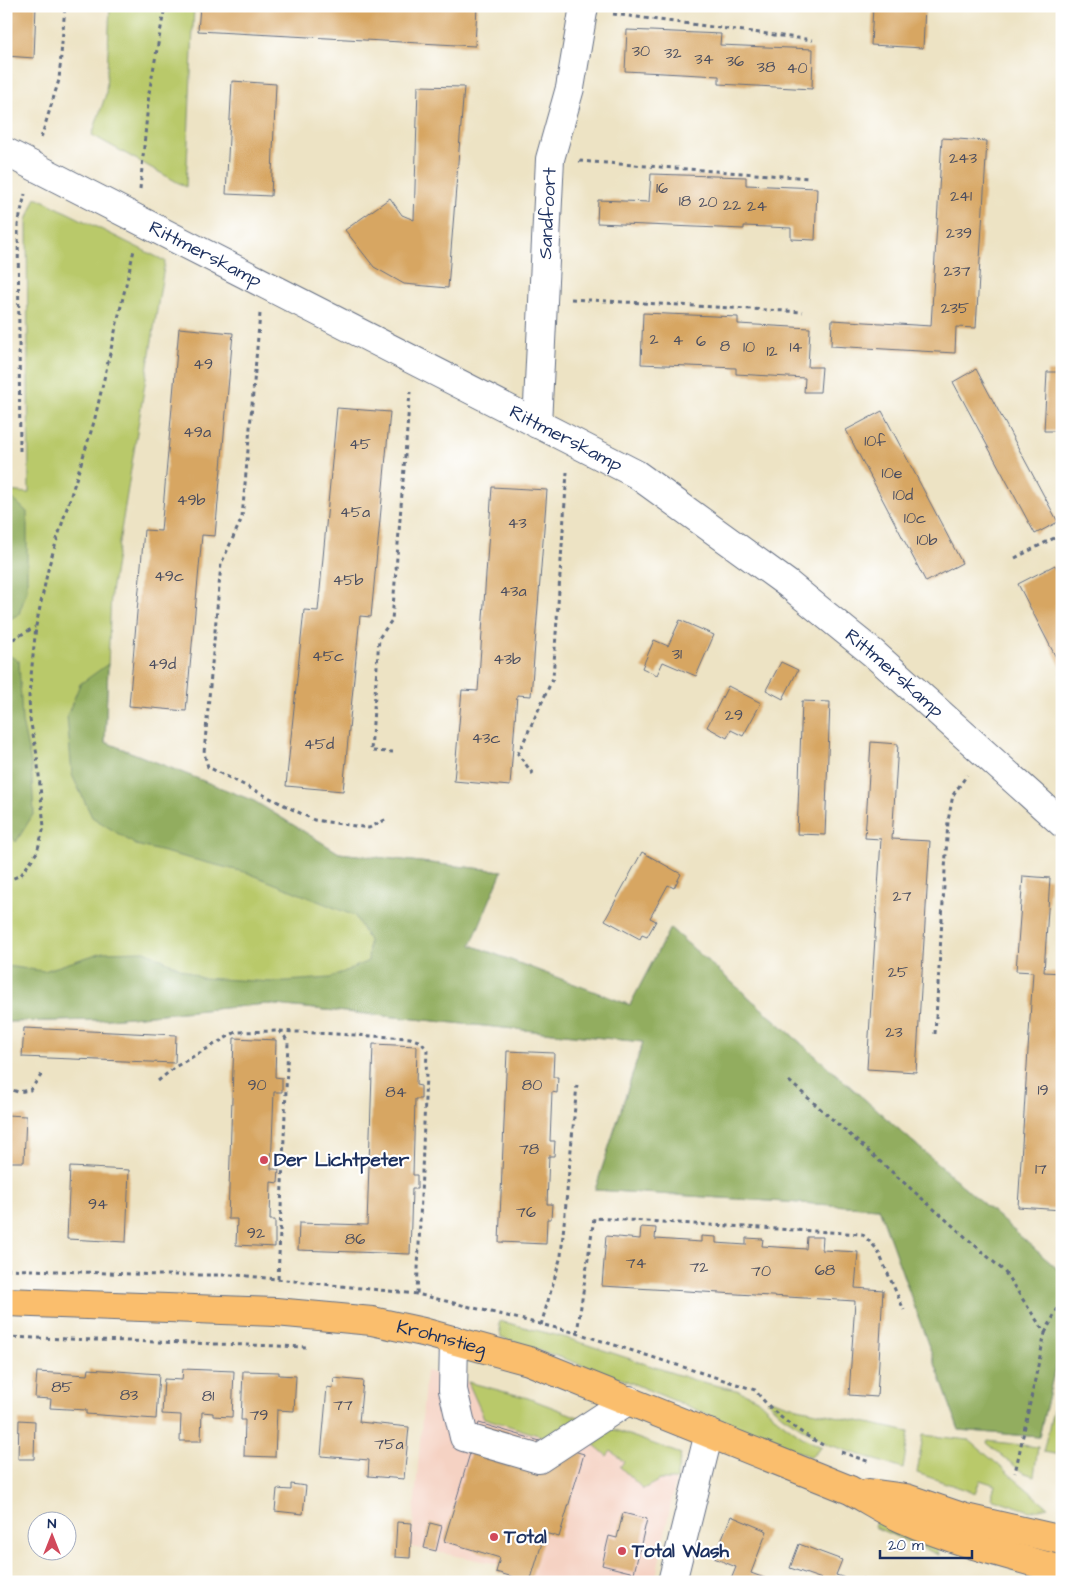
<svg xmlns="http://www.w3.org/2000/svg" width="1068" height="1588" viewBox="0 0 1068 1588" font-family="'Architects Daughter',sans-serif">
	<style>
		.built { fill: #f5d2c3 }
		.green { fill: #b9c96b; stroke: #6a7c64 }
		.forest { fill: #92ad5f; stroke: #566e5e }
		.building { fill: #d7a662 }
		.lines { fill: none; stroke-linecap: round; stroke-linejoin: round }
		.minor-casing { stroke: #646e82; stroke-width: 30 }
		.major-casing { stroke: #646e82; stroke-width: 30 }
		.path { stroke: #646e82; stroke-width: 3; stroke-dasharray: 4 4; stroke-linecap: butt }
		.minor { stroke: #fff; stroke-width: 28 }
		.major { stroke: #fabe6d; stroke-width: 28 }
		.poi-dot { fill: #d1495b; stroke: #fff; stroke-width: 2 }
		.labels { text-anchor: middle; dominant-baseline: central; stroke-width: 4.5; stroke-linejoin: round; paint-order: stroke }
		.number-label { font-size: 16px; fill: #4a4d5f }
		.street-label { font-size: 19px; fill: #1b2f5e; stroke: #fff }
		.poi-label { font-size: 19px; font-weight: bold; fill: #1b2f5e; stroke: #fff; text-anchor: start }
	</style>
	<rect width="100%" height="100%" fill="#fff"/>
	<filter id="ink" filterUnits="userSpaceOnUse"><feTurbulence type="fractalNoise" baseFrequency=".02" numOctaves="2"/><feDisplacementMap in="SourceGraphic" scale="10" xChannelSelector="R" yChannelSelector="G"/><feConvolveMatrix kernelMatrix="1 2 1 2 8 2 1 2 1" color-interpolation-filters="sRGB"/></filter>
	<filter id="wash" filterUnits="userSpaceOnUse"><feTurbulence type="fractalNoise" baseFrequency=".0096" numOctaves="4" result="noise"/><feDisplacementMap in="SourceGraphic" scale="20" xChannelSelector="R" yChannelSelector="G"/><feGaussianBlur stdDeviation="1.12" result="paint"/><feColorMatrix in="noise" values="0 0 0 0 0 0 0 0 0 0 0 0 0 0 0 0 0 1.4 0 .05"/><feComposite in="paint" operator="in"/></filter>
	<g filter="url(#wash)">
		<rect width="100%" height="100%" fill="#ede3c4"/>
		<polygon class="built" points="426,1371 528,1398 681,1454 655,1582 530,1582 496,1572 498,1564 411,1547"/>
		<g class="green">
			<polygon points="110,6 194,6 186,187 92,135 106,94"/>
			<polygon points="36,197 165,261 111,592 105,742 254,801 339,853 502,871 470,945 630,1005 670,928 1062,1273 1062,1338 1039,1437 959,1430 879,1208 595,1190 643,1042 266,1004 98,1020 6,1022 6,491 29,493 27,220"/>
			<polygon points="500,1321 567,1338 694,1380 740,1391 757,1399 778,1419 802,1437 822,1447 811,1457 617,1377 501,1337 499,1325"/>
			<polygon points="1062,1373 1062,1455 1043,1452"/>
			<polygon points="468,1382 528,1398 581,1418 544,1437 484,1418"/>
			<polygon points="770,1399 798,1408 909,1432 903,1469 827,1444 782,1415 767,1401"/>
			<polygon points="607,1427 681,1454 676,1480 660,1480 643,1489 620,1467 624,1462 611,1451 607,1456 592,1443 594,1437"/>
			<polygon points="923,1435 969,1440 1048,1507 1030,1511 991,1498 995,1485 980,1480 975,1493 917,1473"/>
			<polygon points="988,1441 1038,1447 1034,1476 1022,1472 987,1443"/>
			<polygon points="878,1517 937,1543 939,1555 874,1527"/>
		</g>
		<g class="forest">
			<polygon points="6,498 13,499 27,512 27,590 19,614 6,621"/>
			<polygon points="8,655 19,661 22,722 31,763 34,813 16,842 6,829 6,655"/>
			<polygon points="108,664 105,742 254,801 339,853 502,871 471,945 630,1005 670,928 1062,1273 1062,1338 1039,1437 959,1430 879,1208 595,1190 643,1042 266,1004 98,1020 6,1022 6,966 44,971 103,952 145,951 201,978 272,982 330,978 368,961 369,941 355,916 248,873 136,845 92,817 72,775 67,716 80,684"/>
		</g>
		<g id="blocks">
			<g class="building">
				<polygon points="6,6 36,6 34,58 6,56"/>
				<polygon points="200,6 477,6 475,46 198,31"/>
				<polygon points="873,6 925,6 923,48 871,45"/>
				<polygon points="627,30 721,34 720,45 813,49 812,89 719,84 719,76 625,71"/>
				<polygon points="232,81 276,84 271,196 226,194"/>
				<polygon points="418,86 464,87 448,288 404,284 374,267 345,230 390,198 402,215 414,220"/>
				<polygon points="942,138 987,141 976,328 956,327 955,353 831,346 832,320 931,326"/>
				<polygon points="651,174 746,177 746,185 817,188 815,240 791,239 791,228 744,226 744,229 597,223 598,200 649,202"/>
				<polygon points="643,313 738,317 738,324 810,328 808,367 822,367 820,392 804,392 805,378 736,374 736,368 641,364"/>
				<polygon points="179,328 233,333 215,536 202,535 186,711 129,706 144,530 161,531"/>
				<polygon points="976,369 1058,522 1035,534 953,382"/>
				<polygon points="1047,372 1062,372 1062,431 1044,431"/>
				<polygon points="337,408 390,412 371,617 360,616 343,791 286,786 304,610 318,611"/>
				<polygon points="882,411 962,563 926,582 846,430"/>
				<polygon points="492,487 547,490 531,696 517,695 510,786 454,781 462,690 478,691"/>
				<polygon points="1055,565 1062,578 1062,669 1018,584"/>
				<polygon points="680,620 714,635 696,676 663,662 657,675 642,668 654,640 668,646"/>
				<polygon points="781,662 798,670 783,699 766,690"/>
				<polygon points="728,686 761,703 743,736 731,730 727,738 707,727"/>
				<polygon points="802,701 830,702 825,835 797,834"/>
				<polygon points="871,742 898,744 892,839 930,841 916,1072 867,1069 881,839 865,838"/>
				<polygon points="642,852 681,874 674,888 668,885 650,918 656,921 647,937 642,935 640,939 605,920"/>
				<polygon points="1023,876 1050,878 1044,972 1062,973 1062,1210 1018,1207 1033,972 1016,971"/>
				<polygon points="24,1028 176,1035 175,1063 22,1057"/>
				<polygon points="234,1038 276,1040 275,1077 282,1078 282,1092 274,1092 271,1169 279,1169 278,1183 271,1182 270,1220 275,1220 275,1247 236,1245 237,1219 228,1219"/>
				<polygon points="373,1044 417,1046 416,1085 421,1086 421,1099 415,1099 413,1175 417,1175 417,1189 412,1189 410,1254 298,1250 299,1223 367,1225"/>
				<polygon points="507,1051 554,1053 553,1077 558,1077 557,1093 552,1092 550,1141 555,1141 554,1156 549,1156 547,1204 552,1204 551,1219 547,1219 546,1244 499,1242"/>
				<polygon points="6,1115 26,1116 24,1162 6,1162"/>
				<polygon points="70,1167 129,1170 126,1242 67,1239"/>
				<polygon points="641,1227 656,1228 655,1239 701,1242 701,1236 716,1237 716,1243 746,1245 746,1238 763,1239 762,1246 806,1249 807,1237 823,1237 822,1250 858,1252 855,1288 883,1290 877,1397 849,1395 855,1301 602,1286 606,1236 640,1239"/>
				<polygon points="89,1369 159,1374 156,1419 86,1414 86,1410 50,1408 51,1399 35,1398 37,1372 88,1375"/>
				<polygon points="183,1369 234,1371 232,1417 213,1416 213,1413 202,1412 201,1441 180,1441 181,1415 162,1414 164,1379 182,1380"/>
				<polygon points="243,1371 279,1372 279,1375 296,1376 294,1411 277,1410 275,1457 244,1456 245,1420 241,1420"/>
				<polygon points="334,1378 363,1381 359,1422 409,1427 404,1479 368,1476 369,1460 321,1456 327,1387 333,1388"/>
				<polygon points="6,1381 11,1381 10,1401 6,1401"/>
				<polygon points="19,1420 35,1421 34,1459 18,1459"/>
				<polygon points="479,1423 584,1454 559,1537 545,1533 530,1582 496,1572 500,1558 444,1541"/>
				<polygon points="291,1484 306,1486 303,1514 275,1511 277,1489 291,1490"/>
				<polygon points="623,1513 647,1519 634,1573 602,1565 609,1536 617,1538"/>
				<polygon points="731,1516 767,1531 751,1573 767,1579 766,1582 730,1582 736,1567 714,1558"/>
				<polygon points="397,1522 412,1523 410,1558 395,1557"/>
				<polygon points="430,1523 442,1526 436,1551 424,1548"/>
				<polygon points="799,1544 842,1560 836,1575 845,1578 843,1582 821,1582 822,1579 790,1568"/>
				<polygon points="862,1578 873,1581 873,1582 861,1582"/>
			</g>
		</g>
	</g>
	<g filter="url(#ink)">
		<use href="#blocks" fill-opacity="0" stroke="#646e82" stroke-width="1"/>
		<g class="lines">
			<g class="minor-casing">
				<g id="minor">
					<path id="s1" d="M6 152 636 474 788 584 816 607 873 653 1062 823"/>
					<path id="s2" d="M537 424 550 159 570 88 584 6"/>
					<polyline points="454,1340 453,1390 464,1437 539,1459 629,1400"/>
					<polyline points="672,1582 709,1433"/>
				</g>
			</g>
			<g class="major-casing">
				<g id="major">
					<path id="s3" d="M6 1302 276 1312 372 1321 423 1332 529 1361 850 1490C867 1499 883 1510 901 1518 952 1541 1007 1555 1062 1570"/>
					<polyline points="869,1493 906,1498 965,1518 1062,1540"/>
				</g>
			</g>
			<g class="path">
				<polyline points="948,6 948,9"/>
				<polyline points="613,14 813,40"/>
				<polyline points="41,138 59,80 65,6"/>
				<polyline points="579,161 810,178"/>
				<polyline points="140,189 149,93 165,6"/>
				<polyline points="571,299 803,312"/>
				<polyline points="260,314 242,518 221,564 204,753 208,767 314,820 369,828 387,819"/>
				<polyline points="20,451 18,225 25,194"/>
				<polyline points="1015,558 1062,534"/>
				<polyline points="6,643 35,627"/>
				<polyline points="393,752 371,751 379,638 392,620 410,392"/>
				<polyline points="533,774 518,754 553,678 567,472"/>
				<polyline points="6,881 21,875 37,852 44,827 37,755 30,719 29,696 36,626 49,565 94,422 134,250"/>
				<polyline points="935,1034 948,821 953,795 967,775"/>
				<polyline points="158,1081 175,1067 236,1032 279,1031 410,1038 421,1042 427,1050 417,1294"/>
				<polyline points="789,1081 1004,1271 1045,1333 1015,1473"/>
				<polyline points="6,1088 18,1092 30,1090 42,1074"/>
				<path d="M6 1269 158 1275H238L417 1294 577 1333 755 1390C773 1414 797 1431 823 1445"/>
				<polyline points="278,1279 288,1043 285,1037 279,1031"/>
				<polyline points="541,1325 561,1256 577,1085"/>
				<polyline points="577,1333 594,1218 862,1234 877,1249 904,1310"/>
				<polyline points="1045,1333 1062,1300"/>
				<polyline points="6,1337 308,1347"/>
				<polyline points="841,1452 870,1462"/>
			</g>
			<use href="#minor" class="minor"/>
			<use href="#major" class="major"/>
		</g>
	</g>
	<g class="poi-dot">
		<circle cx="264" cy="1160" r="5"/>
		<circle cx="494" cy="1537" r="5"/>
		<circle cx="622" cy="1551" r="5"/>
	</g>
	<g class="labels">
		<g class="number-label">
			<text x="641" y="51">30</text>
			<text x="673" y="53">32</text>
			<text x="704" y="59">34</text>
			<text x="735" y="61">36</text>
			<text x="766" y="67">38</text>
			<text x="797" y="68">40</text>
			<text x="963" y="158">243</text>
			<text x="662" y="188">16</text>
			<text x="961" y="196">241</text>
			<text x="685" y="201">18</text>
			<text x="708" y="202">20</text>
			<text x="732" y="205">22</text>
			<text x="757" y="206">24</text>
			<text x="959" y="233">239</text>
			<text x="957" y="271">237</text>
			<text x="955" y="308">235</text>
			<text x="654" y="339">2</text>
			<text x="678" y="340">4</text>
			<text x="701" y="341">6</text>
			<text x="725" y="346">8</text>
			<text x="749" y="347">10</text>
			<text x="796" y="347">14</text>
			<text x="772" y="351">12</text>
			<text x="203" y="364">49</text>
			<text x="197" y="432">49a</text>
			<text x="875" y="441">10f</text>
			<text x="360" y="444">45</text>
			<text x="892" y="473">10e</text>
			<text x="903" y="495">10d</text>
			<text x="191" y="500">49b</text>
			<text x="355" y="512">45a</text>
			<text x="915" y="518">10c</text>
			<text x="517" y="523">43</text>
			<text x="927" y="540">10b</text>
			<text x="169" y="576">49c</text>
			<text x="348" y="580">45b</text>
			<text x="513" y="591">43a</text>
			<text x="677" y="654">31</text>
			<text x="328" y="656">45c</text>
			<text x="507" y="659">43b</text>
			<text x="162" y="664">49d</text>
			<text x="734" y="715">29</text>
			<text x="486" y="738">43c</text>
			<text x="319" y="744">45d</text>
			<text x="902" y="896">27</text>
			<text x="898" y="972">25</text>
			<text x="894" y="1032">23</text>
			<text x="257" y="1085">90</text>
			<text x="532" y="1085">80</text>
			<text x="1043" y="1090">19</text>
			<text x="396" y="1092">84</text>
			<text x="529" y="1149">78</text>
			<text x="1041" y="1169">17</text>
			<text x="98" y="1204">94</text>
			<text x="526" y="1212">76</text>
			<text x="256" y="1233">92</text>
			<text x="355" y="1239">86</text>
			<text x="636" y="1263">74</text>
			<text x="699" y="1267">72</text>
			<text x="825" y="1270">68</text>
			<text x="761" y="1271">70</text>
			<text x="62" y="1387">85</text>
			<text x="129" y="1395">83</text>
			<text x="208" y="1396">81</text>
			<text x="343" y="1405">77</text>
			<text x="259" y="1415">79</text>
			<text x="389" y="1444">75a</text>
		</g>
		<g class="street-label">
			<text stroke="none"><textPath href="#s2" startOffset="211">Sandfoort</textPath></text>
			<text stroke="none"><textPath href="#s1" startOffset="224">Rittmerskamp</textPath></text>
			<text stroke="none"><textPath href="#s1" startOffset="629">Rittmerskamp</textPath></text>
			<text stroke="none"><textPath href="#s1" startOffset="1034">Rittmerskamp</textPath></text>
			<text stroke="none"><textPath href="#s3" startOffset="438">Krohnstieg</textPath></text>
		</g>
		<g class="poi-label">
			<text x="274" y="1160">Der Lichtpeter</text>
			<text x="504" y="1537">Total</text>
			<text x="632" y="1551">Total Wash</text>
		</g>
	</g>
	<rect width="1068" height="1588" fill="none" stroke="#fff" stroke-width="25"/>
	<g transform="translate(52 1536)"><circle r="24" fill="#ffffff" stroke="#a4acbf"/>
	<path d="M0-4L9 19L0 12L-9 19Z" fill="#d1495b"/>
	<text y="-8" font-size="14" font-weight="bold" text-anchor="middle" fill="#1b2f5e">N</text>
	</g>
	<path d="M880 1550v8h92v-8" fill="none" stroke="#1b2f5e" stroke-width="2.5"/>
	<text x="888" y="1550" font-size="15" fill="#1b2f5e" stroke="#ffffff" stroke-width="4" paint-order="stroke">20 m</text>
</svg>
